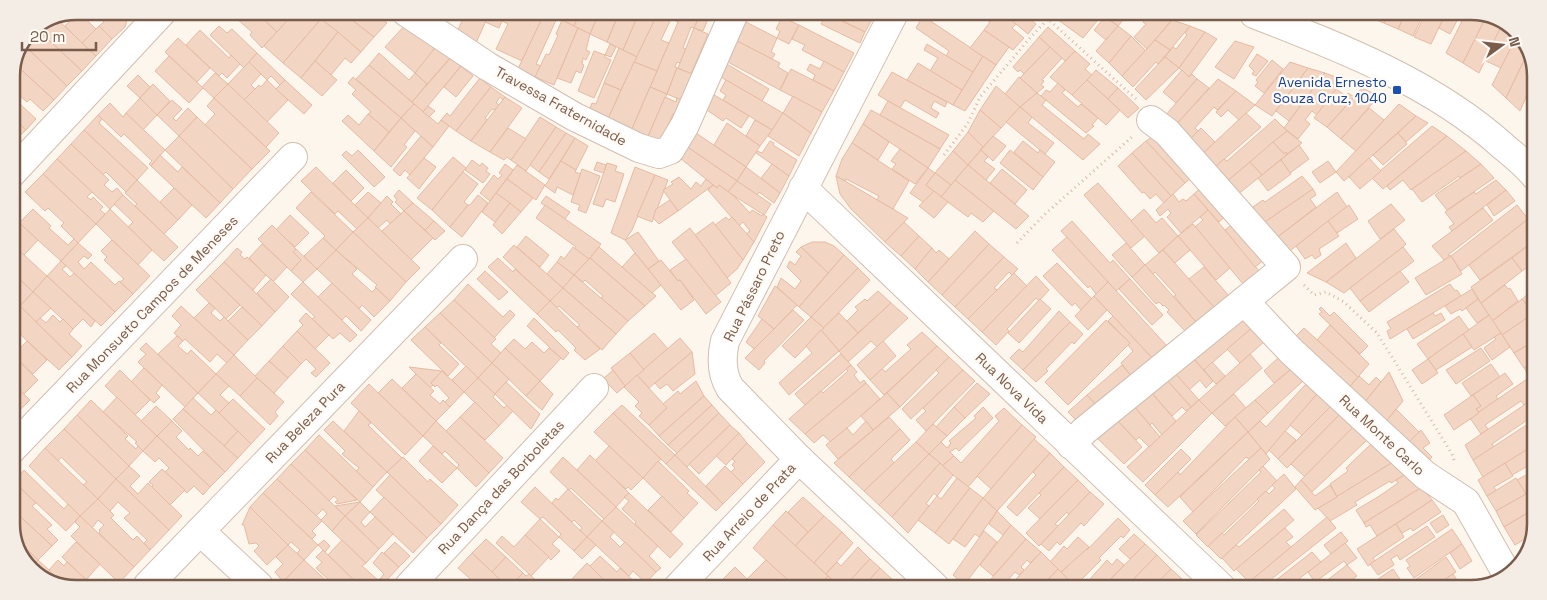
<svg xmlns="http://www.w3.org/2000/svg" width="1547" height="600" viewBox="0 0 1547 600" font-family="'Space Grotesk',sans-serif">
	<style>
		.building { fill: #f3d5c3; stroke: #e6bba3 }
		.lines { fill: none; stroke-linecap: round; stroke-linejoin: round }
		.minor-casing { stroke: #d1beb0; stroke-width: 30 }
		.path { stroke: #d9b8a5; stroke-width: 3; stroke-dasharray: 1 4; stroke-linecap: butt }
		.minor { stroke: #fff; stroke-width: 28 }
		.transit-dot { fill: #1a4fb4; stroke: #fffaf3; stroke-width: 2 }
		.labels { text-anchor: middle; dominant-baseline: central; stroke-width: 4.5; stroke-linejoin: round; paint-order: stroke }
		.transit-label { font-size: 14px; fill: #164399; stroke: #fffaf3; text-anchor: end }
		.street-label { font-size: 14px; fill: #7a5c4d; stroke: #fffaf3 }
		.rim { fill: none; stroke: #7a5c4d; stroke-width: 2.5 }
	</style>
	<rect width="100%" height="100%" fill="#fdf6ec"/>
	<g class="building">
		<polygon points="93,11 123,11 128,16 125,27 112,39 99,26 104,22"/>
		<polygon points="78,12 96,29 82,43 65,26"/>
		<polygon points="229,12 256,12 277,32 262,48 250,35 252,32"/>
		<polygon points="256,12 284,12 290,18 277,32"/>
		<polygon points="295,12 313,12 321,19 283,63 264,46"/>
		<polygon points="317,12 342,12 374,37 361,52 315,15"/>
		<polygon points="342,12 367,12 373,17 376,14 387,23 374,37"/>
		<polygon points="466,12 490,12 475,45 456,34"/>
		<polygon points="490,12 506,12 499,28 485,22"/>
		<polygon points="506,12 545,12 522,61 496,49 508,24 502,21"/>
		<polygon points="545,12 557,18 536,64 541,66 533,84 516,73"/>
		<polygon points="557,12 580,13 574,26 555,17"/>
		<polygon points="580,13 599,13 590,34 574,26"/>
		<polygon points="599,13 615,13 615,14 618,15 607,42 590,34"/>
		<polygon points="619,13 639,13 623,50 607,42"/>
		<polygon points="639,13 658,13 637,57 623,50"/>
		<polygon points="658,13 682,13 678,22 671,19 661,40 669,43 657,71 634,62"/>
		<polygon points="682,13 701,13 694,28 691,27 683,48 686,49 680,63 677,62 675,67 677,68 667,94 650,87"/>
		<polygon points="701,13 710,14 703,31 694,28"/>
		<polygon points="780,13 805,13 802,19 791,13 788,20 779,15"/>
		<polygon points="827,13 869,13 874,16 865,32"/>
		<polygon points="979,14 996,14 990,22"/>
		<polygon points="996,14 1004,14 1016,24 1012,28 1024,38 1013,50 984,30"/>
		<polygon points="1004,14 1024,14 1036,24 1028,34"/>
		<polygon points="1050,14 1097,14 1101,16 1083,38"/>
		<polygon points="1102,14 1128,14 1118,26"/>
		<polygon points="1150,14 1156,14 1172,20 1147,49 1134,37 1146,24 1143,22"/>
		<polygon points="1367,14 1387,15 1384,23 1366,16"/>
		<polygon points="1387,15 1405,15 1398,29 1384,23"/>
		<polygon points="1405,15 1423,15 1413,36 1398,29"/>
		<polygon points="1425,15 1445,15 1431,44 1414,37"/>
		<polygon points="1445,15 1460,15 1450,34 1439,28"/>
		<polygon points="1465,15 1487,15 1463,63 1446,53"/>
		<polygon points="1487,15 1492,15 1503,23 1479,73 1463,63"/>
		<polygon points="831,16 865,32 860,43 821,24 824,18 829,21"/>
		<polygon points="923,16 983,56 973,72 946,56 949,51 916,28"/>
		<polygon points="782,17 799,25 789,44 777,38 780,31 776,29"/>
		<polygon points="1105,17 1118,26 1106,40 1094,30"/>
		<polygon points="57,19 96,56 82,71 39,31 46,24"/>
		<polygon points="321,19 338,32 301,78 283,63"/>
		<polygon points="562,20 578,28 554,85 535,77 546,54 549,55 558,35 556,34"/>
		<polygon points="1172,20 1190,26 1170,50 1155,40"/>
		<polygon points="744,21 777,38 771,52 775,54 772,59 735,40"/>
		<polygon points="1503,23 1518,34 1501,68 1484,60"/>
		<polygon points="406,24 435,49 415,73 385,47"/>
		<polygon points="799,25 854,53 844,72 802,50 805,45 792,39"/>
		<polygon points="99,26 112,39 96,56 82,43"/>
		<polygon points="219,26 227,33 232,29 257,53 244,68 210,35"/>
		<polygon points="1118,26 1131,36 1109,63 1096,51"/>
		<polygon points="1190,26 1205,32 1179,68 1165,57 1173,47 1176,49 1187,35 1185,33"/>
		<polygon points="1048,27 1075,51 1065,61 1039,37"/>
		<polygon points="578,28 590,34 586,50 590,52 586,60 583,58 582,64 584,65 581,73 576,71 571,83 557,78"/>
		<polygon points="694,28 708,34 691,74 678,68"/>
		<polygon points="200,30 229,58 231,55 240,64 227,78 222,73 219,76 186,45"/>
		<polygon points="984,30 1009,47 996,65 970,48"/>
		<polygon points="30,31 35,36 39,31 82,71 67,86 24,45"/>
		<polygon points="338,32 361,52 351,63 345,58 331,75 315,61"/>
		<polygon points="1205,32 1217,39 1189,77 1179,68"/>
		<polygon points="1518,34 1523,37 1528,52 1506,98 1492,85"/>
		<polygon points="1131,36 1146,51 1122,76 1109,63"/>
		<polygon points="1039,37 1050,47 1024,74 1020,70 1018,72 1013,67"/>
		<polygon points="178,38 210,68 197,82 165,52"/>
		<polygon points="735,40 780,63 778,67 788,73 780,90 726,61"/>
		<polygon points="1155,40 1170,50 1158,64 1156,62 1133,87 1122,76"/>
		<polygon points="1235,41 1254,47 1234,79 1215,67"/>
		<polygon points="438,44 451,57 427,84 415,73"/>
		<polygon points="610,44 616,47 611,57 605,55"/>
		<polygon points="927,44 973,72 962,90 930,71 938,58 924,50"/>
		<polygon points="26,47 67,86 54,100 15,64 20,53"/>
		<polygon points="1050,47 1062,58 1042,80 1044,81 1041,85 1044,87 1037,93 1020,78"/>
		<polygon points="619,48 637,57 621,90 604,83"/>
		<polygon points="594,51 605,55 605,57 611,60 594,98 578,91"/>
		<polygon points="1075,51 1090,64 1085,69 1092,75 1072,95 1050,77"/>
		<polygon points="1528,52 1536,74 1520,111 1506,98"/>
		<polygon points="257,53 285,80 280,85 271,76 267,80 249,62"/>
		<polygon points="379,53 409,80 415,73 427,84 412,102 369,65"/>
		<polygon points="454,54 464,62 423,112 412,102"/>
		<polygon points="1257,54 1268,61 1256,76 1252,74 1254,71 1249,66"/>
		<polygon points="169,56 203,88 189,103 155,71"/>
		<polygon points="983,56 996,65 965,111 953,105"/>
		<polygon points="1165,57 1179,68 1146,100 1135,89"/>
		<polygon points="1272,60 1283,69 1264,93 1255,86 1258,82 1256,80"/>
		<polygon points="315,61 337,80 322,96 301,78"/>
		<polygon points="824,61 844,72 834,91 813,80 815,75 807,70 810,64 820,69"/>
		<polygon points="249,62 261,74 251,85 255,89 244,100 228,84"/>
		<polygon points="634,62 657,71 629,136 605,125"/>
		<polygon points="1290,62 1308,68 1272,116 1255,105"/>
		<polygon points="725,63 769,89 762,101 719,76"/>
		<polygon points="918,63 962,90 953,105 907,80"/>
		<polygon points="15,64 54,100 43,111 30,99 27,102 11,88 11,72"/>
		<polygon points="369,65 414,104 401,118 356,79"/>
		<polygon points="461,66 473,76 456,97 444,87"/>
		<polygon points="677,68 695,75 684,101 667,94"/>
		<polygon points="1308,68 1325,73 1289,121 1276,111"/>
		<polygon points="791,69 834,91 822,112 780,90"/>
		<polygon points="1096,70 1118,88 1108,99 1087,80"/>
		<polygon points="1182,70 1189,77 1192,74 1197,79 1176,103 1163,92"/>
		<polygon points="892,72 947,102 945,107 934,101 931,108 939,113 936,118 905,100 900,108 878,95"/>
		<polygon points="215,73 228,84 214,98 202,87"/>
		<polygon points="1325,73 1344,80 1317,115 1312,111 1305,120 1310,124 1298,139 1284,128"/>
		<polygon points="138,75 150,87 140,98 127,86"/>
		<polygon points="353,77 401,118 389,132 368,114 371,112 352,94 356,90 348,83"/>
		<polygon points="1019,77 1037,93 1020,107 1005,94"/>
		<polygon points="480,78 491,87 456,131 441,120 447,113 450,116"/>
		<polygon points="1197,79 1209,88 1174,127 1164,117"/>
		<polygon points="1218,79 1236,91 1217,110 1214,107 1195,128 1198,131 1187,142 1173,128"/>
		<polygon points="267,80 288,100 267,122 244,100 259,85 261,87"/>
		<polygon points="285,80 312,105 304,114 276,89"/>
		<polygon points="726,80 783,113 772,130 723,100 726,95 720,91"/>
		<polygon points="1087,80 1120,110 1106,125 1072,95"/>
		<polygon points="604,83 621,90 605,125 587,115 592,103 596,104"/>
		<polygon points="1058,83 1065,90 1062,93 1078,107 1081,104 1098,118 1092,125 1094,126 1086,133 1041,96 1046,90 1050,92"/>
		<polygon points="153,84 170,101 157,115 140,98"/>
		<polygon points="228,84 279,133 266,147 214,98"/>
		<polygon points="996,86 1020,107 1001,128 980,110"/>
		<polygon points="491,87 505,97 503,100 500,97 496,103 499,105 495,110 492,109 485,118 487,120 471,141 456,131"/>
		<polygon points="650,87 667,94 645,143 629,136"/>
		<polygon points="1118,88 1139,108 1128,118 1108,99"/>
		<polygon points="1362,88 1379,96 1341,139 1327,127"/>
		<polygon points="1336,89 1346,96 1348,93 1354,97 1327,127 1314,118"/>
		<polygon points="1236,91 1255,105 1239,120 1228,110 1221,117 1216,112"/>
		<polygon points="711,93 749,116 741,128 726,118 723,121 704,108"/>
		<polygon points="1037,93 1046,100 1042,105 1084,139 1088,134 1100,144 1083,160 1020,107"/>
		<polygon points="793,96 822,112 811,133 783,113"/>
		<polygon points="505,97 522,108 490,152 471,141"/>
		<polygon points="665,97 676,102 677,98 684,101 677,116 673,114 659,146 646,141"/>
		<polygon points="140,98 157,115 143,130 126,113"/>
		<polygon points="214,98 270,151 252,169 205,125 215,114 207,106"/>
		<polygon points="11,100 19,107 21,105 36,119 26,130 11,116"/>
		<polygon points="172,100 182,109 173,118 176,121 188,108 197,117 179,136 157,115"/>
		<polygon points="888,101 949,135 940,149 880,115"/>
		<polygon points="110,103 123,117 126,113 165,150 151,166 149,164 152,161 124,134 121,137 98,115"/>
		<polygon points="414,104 438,124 441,120 449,126 433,147 401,118"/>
		<polygon points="1399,104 1416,116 1344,181 1336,172"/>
		<polygon points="428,106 435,111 429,117 423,112"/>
		<polygon points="1020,107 1032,117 1028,123 1054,143 1045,154 1006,122"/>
		<polygon points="1369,108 1384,120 1356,151 1341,139"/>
		<polygon points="871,110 940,149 928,168 863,124"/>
		<polygon points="980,110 1001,128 983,147 968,132"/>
		<polygon points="783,113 811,133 799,156 768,136"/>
		<polygon points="1246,113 1261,127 1212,170 1200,156"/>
		<polygon points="368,114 389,132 374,151 342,121 348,115 359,125"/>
		<polygon points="98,115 102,119 99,123 148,168 137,180 84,130"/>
		<polygon points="11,116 26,130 12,143 11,142"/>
		<polygon points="1416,116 1428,123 1406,142 1398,133"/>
		<polygon points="197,117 252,169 233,189 179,136"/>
		<polygon points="540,117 556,127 526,171 511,160"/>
		<polygon points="401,118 415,131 404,145 407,147 391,167 374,151"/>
		<polygon points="1275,119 1287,131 1226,182 1214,168 1224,159 1227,161"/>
		<polygon points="755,120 772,130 760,146 746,136"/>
		<polygon points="727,123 760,146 746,167 714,145"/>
		<polygon points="863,124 889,142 878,160 852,143"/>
		<polygon points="1432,126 1447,136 1383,189 1372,178"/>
		<polygon points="556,127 566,133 539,172 530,165"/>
		<polygon points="508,128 526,139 511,160 507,157 504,160 490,152"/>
		<polygon points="1201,128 1215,142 1200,156 1187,142"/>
		<polygon points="84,130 137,180 126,192 106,172 103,175 71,144"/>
		<polygon points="693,131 746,167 737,181 686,146"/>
		<polygon points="1287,131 1302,143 1287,154 1286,152 1284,154 1273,142"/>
		<polygon points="968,132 983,147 968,165 953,151"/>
		<polygon points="566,133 575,138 549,179 539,172"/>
		<polygon points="1398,133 1407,144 1383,165 1373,155"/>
		<polygon points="179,136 233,189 220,203 165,150"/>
		<polygon points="421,136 433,147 410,175 405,170 400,176 393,170"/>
		<polygon points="993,136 1006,146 993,161 981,150"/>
		<polygon points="1447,136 1466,151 1411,190 1403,180 1390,190 1387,186"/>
		<polygon points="1162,137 1195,174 1185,183 1146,141 1151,138"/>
		<polygon points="575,138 588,146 576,170 561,161"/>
		<polygon points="770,141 774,143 773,145 797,160 789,176 756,153 757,151 762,153"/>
		<polygon points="1023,141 1038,153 1040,150 1055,162 1043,177 1014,152"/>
		<polygon points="1146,141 1185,183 1171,196 1132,153"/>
		<polygon points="1273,142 1284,154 1286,152 1287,154 1262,175 1250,162"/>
		<polygon points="852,143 909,181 893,209 877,200 879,196 846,179 845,181 836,176 842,159"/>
		<polygon points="71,144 109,180 104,185 112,192 117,188 123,195 110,209 57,159"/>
		<polygon points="1299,145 1309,159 1290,173 1281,160"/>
		<polygon points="686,146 737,181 728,192 719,185 717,188 680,158"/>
		<polygon points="900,149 928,168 915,184 892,169 896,164 891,161"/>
		<polygon points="358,150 385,177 374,187 342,155 346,151 352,156"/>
		<polygon points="981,150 988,157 984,161 995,169 986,180 968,165"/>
		<polygon points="1010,150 1043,177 1033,190 1000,163"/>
		<polygon points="953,151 968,165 951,185 935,173"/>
		<polygon points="1466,151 1481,164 1460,178 1459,176 1422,202 1412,189"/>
		<polygon points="1132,153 1171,196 1164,203 1156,194 1150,199 1144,192 1142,193 1118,166"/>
		<polygon points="160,155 178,172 182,167 220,203 206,218 151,166"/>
		<polygon points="453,157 466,168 432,210 417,198"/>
		<polygon points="424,158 436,167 419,189 407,178"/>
		<polygon points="1369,158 1381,171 1360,189 1349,177"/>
		<polygon points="57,159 92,192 87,197 91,200 93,197 103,207 100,210 105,214 96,224 43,174"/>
		<polygon points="472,160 480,166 482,163 488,168 486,171 490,174 483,183 465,170"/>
		<polygon points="1281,160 1291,174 1268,191 1258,178"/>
		<polygon points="561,161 576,170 575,172 581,174 573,195 557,187 555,193 545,186"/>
		<polygon points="1328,161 1336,172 1320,183 1312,172"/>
		<polygon points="597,162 606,165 604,173 594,170"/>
		<polygon points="1250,162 1262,175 1237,195 1226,182"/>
		<polygon points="607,163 617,166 615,171 624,174 615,202 606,199 603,207 593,204"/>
		<polygon points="505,164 513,170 490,201 480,193 494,175 498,179 502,175 499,173"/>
		<polygon points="772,164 789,176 780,193 761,178"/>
		<polygon points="1481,164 1494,178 1447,210 1435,195"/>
		<polygon points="517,165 545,185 536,200 507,179"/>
		<polygon points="968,165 1029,216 1016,229 955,180"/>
		<polygon points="316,167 368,218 357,229 338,211 335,214 301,181"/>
		<polygon points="635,167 655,175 632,230 625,240 611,233"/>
		<polygon points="746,167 780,193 774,203 759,192 757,195 737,181"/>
		<polygon points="928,168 935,173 926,185 934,191 923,202 910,193"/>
		<polygon points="582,169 600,176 586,213 578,210 580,205 571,202"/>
		<polygon points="1002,169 1027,190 1015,204 990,183"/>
		<polygon points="346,170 364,188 351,201 333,183"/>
		<polygon points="463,172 478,184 464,202 468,205 450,227 432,210"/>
		<polygon points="935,173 951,185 941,197 926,185"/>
		<polygon points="43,174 96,224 78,243 61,226 64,223 48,208 45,211 25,192"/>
		<polygon points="655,175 668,180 652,222 637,216"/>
		<polygon points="836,176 845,181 908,218 885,242 851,209 840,194"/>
		<polygon points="1302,176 1313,189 1262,224 1250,209 1263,200 1265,202"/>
		<polygon points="679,177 691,189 696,182 701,186 706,179 713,185 678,211 663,190 673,184 671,182"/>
		<polygon points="507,179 533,198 521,212 496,193"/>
		<polygon points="137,180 178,220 164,234 135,206 137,204 125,193"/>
		<polygon points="955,180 994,211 983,222 971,213 968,217 941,197"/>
		<polygon points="1496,180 1506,190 1452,231 1449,227 1454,224 1445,212 1474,192 1476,194"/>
		<polygon points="737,181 771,204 764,215 728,192"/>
		<polygon points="1098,183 1145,236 1131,248 1084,195"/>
		<polygon points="713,185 717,188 719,185 734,196 750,213 752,210 762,216 763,214 767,217 754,242 746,234 750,231 743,222 739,226 708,190"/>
		<polygon points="1204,185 1229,213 1219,222 1194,194"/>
		<polygon points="174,188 192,205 178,220 160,202"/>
		<polygon points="1313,189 1316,195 1310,199 1316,207 1275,239 1262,224"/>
		<polygon points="399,190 413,203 404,211 395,202 397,200 394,196"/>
		<polygon points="1506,190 1515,201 1494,216 1487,205"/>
		<polygon points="934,191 948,202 934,218 919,206"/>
		<polygon points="311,192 353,232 336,250 323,238 325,236 296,208"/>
		<polygon points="368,192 381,203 368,218 355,205"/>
		<polygon points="1337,192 1347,207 1287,253 1275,239"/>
		<polygon points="496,193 510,203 495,222 482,212"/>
		<polygon points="1173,194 1179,202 1183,199 1186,201 1194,194 1208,210 1181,233 1167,217 1171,213 1168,209 1160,216 1156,210"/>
		<polygon points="123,195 178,247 164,261 128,227 133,222 114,204"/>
		<polygon points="478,195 488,203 462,237 450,227 468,205 470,205"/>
		<polygon points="387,196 393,202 391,204 401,214 390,224 387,220 378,228 368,218"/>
		<polygon points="546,196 570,212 565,219 541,203"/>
		<polygon points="670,200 678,211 659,224 653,218 656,209"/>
		<polygon points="413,203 434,221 425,230 404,211"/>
		<polygon points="510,203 521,212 502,234 493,225"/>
		<polygon points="1391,204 1405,220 1380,239 1368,221"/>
		<polygon points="545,205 601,244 590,258 589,259 575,249 576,247 536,218"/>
		<polygon points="1349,205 1358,219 1337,233 1328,221"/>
		<polygon points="1517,205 1528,219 1461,271 1451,256"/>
		<polygon points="1483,208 1493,220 1448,255 1451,256 1444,260 1432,246"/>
		<polygon points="33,209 51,226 49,228 68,245 74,239 78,243 61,261 19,223"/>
		<polygon points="110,209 152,250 138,265 96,224"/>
		<polygon points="1144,209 1156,223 1162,218 1178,236 1159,253 1131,221"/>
		<polygon points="1208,210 1260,272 1244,285 1195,227 1203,220 1200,217"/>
		<polygon points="404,211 433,238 411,260 382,231"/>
		<polygon points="11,215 38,240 24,255 11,243"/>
		<polygon points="290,215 309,233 295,247 276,230"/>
		<polygon points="726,217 729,220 732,217 754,242 743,260 715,225"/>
		<polygon points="368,218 420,268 406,282 353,232"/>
		<polygon points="1527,220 1534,231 1534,241 1480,280 1469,265"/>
		<polygon points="434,221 445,231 435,240 425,230"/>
		<polygon points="1072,221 1110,263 1113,260 1130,279 1116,291 1061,231"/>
		<polygon points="1236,221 1265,259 1255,267 1225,230"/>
		<polygon points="1328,221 1339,236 1319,249 1321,255 1315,259 1312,255 1305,259 1296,246"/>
		<polygon points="713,222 743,260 737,269 727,278 695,235"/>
		<polygon points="904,222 919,236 901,256 885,242"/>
		<polygon points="1193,224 1230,268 1216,280 1178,236"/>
		<polygon points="272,225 296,249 293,252 301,260 291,271 258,239"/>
		<polygon points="690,228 731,283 715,296 672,242"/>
		<polygon points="1394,229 1406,244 1403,247 1344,293 1326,282"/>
		<polygon points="975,231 989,244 942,295 928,282"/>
		<polygon points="353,232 406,282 390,301 375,287 377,285 336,250"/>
		<polygon points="638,232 659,261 648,269 625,240"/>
		<polygon points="526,236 549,255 540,267 517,247"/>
		<polygon points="919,236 932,248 915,269 901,256"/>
		<polygon points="1178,236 1190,250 1175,263 1163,250"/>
		<polygon points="1067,237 1108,282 1096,294 1090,286 1088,288 1052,250"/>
		<polygon points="323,238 336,250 317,269 304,256"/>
		<polygon points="112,240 150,276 133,294 120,282 124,279 104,260 107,257 101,251"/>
		<polygon points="1534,241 1534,262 1522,271 1512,258"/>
		<polygon points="812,242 825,242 834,246 844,255 828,273 801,247"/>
		<polygon points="11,243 47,276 33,292 11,271"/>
		<polygon points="78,243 92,255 88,259 84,256 78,262 84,269 91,262 115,285 119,281 133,294 115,312 61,261"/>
		<polygon points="1126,243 1145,265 1132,277 1112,255"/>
		<polygon points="1346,243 1356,258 1326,282 1307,273"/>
		<polygon points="262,244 287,267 273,282 249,258"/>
		<polygon points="989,244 1004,257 955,307 942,295"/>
		<polygon points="514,245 563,288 550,301 503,257"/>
		<polygon points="573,247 589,259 574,275 557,262 561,256 564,259"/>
		<polygon points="599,247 622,267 656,296 645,306 590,258"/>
		<polygon points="801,247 828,273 799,307 777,287 781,278 795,289 801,281 787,267 790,261 795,265 801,256 796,252"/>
		<polygon points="1403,247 1414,261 1360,301 1350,288"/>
		<polygon points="237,248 242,252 240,255 245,259 247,257 266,275 253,290 224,262"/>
		<polygon points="932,248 936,253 939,250 949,259 928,282 915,269"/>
		<polygon points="296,249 317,269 303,282 291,271 301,260 293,252"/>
		<polygon points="336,250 357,269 352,274 372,292 376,288 390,301 374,317 362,305 359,309 317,269"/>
		<polygon points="1163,250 1215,308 1197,323 1174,296 1176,295 1155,272 1153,274 1145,265"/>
		<polygon points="635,253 661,285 652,293 622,267"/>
		<polygon points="844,255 858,268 811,317 799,307"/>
		<polygon points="1451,256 1462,274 1426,295 1415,278"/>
		<polygon points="1004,257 1018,269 1012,275 1009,272 994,288 997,290 968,319 955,307"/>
		<polygon points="498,258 513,272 515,269 550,301 537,314 488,267"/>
		<polygon points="590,258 645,306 628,321 601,298 603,296 585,280 583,282 574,275"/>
		<polygon points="1512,258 1522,271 1481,303 1471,287"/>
		<polygon points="686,259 721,302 706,314 680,280 678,281 670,270"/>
		<polygon points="661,260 678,281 680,280 694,300 681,310 648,269"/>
		<polygon points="61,261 66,266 62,269 70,277 74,273 115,312 101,326 47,276"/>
		<polygon points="224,262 275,312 262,326 210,276"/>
		<polygon points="557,262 574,275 563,288 547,274"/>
		<polygon points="1057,263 1092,299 1081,310 1075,303 1072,306 1043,276"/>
		<polygon points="1145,265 1197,323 1186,332 1167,312 1169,310 1164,305 1163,306 1159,302 1156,304 1132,277"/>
		<polygon points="1204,267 1229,296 1215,308 1189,279"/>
		<polygon points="858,268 870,280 824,328 811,317"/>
		<polygon points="485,271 508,292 499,300 477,279"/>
		<polygon points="1400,271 1409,282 1369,312 1360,301"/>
		<polygon points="1014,273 1027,286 982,332 968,319"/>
		<polygon points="574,275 628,321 616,334 563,288"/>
		<polygon points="16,276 33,292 20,306 11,298 11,286 14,283 12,281"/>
		<polygon points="47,276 95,321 91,327 83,319 73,329 33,292"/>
		<polygon points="210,276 240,305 226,319 196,290"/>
		<polygon points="1036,276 1049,290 1039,301 1036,298 1007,329 1009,331 996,345 982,332"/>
		<polygon points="271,279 289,297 275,312 257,293"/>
		<polygon points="1130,279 1163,315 1152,325 1119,289"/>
		<polygon points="303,282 357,335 350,342 340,333 333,339 312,319 315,317 291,294"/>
		<polygon points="1108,282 1168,347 1153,359 1094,296"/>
		<polygon points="332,283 371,320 361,331 346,316 342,320 318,297"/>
		<polygon points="468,284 503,317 510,310 515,315 494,338 454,300"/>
		<polygon points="1450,284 1455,291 1457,290 1461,296 1390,339 1387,331 1391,329 1387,322"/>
		<polygon points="1505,285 1508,289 1510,288 1518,301 1492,321 1481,303"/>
		<polygon points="775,286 797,305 774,329 758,316"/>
		<polygon points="563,288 616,334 602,350 577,327 580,325 559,306 557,308 550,301"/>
		<polygon points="1472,289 1478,299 1462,311 1460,309 1451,314 1445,306"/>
		<polygon points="1534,289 1534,313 1533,314 1522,299"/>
		<polygon points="878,291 891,303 858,333 847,321 858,310 855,307 865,299 867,301"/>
		<polygon points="33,292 51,308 36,322 20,306"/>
		<polygon points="1094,296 1107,310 1088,330 1075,316"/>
		<polygon points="11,298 20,306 11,314"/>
		<polygon points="1040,299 1051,309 1019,343 1008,333"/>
		<polygon points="1478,299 1489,315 1477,323 1466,308"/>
		<polygon points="1522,299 1533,314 1502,335 1492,321"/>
		<polygon points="454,300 496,339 491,344 501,353 492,363 440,313"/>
		<polygon points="550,301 577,327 600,349 585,360 574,350 576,348 558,330 556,332 537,314"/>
		<polygon points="209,303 215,308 211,313 220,321 224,317 248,340 234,355 194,318"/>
		<polygon points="891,303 908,318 877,347 871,341 848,362 839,351"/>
		<polygon points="20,306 72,357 59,370 11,326 11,314"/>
		<polygon points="181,306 234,355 227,363 217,354 210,362 185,339 183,341 174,333 181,325 172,316"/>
		<polygon points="242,307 262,326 248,340 228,321"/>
		<polygon points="1321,307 1330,316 1334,312 1368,346 1360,354 1319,314 1322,312 1319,309"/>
		<polygon points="793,310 804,320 764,361 765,363 759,370 745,358"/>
		<polygon points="1059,311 1070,322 1023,370 1010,358 1019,349 1023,352"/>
		<polygon points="306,313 329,335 315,349 297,331 303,325 299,321"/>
		<polygon points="440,313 492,363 478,378 425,327"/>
		<polygon points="839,313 858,333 839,351 821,330"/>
		<polygon points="1433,313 1435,316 1441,313 1445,320 1413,339 1407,329"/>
		<polygon points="1534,313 1534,341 1514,353 1502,335"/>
		<polygon points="53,315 60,322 63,319 73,329 69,334 82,346 72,357 36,322 40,318 46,323"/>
		<polygon points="1489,315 1501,333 1474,350 1463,334"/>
		<polygon points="1113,316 1153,359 1132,377 1121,363 1133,351 1128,345 1130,343 1108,321"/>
		<polygon points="1242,316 1253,327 1204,370 1191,356"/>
		<polygon points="1459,316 1469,330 1428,359 1417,344"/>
		<polygon points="811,317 824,328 795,358 782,346"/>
		<polygon points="534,318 569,353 563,360 527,326"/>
		<polygon points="762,319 774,329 754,349 746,342"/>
		<polygon points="1106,320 1130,343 1068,405 1045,382"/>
		<polygon points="1070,322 1083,334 1074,344 1072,342 1046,369 1048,371 1036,382 1023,370"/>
		<polygon points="1330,325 1369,364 1358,377 1317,340"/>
		<polygon points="11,326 21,335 16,340 18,342 12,348"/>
		<polygon points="425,327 441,343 439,345 459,364 448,376 411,340"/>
		<polygon points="1253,327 1265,341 1240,363 1227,349"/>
		<polygon points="1304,328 1358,377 1346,391 1292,340"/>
		<polygon points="821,330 839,351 789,395 779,383 812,353 806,346"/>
		<polygon points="297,331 330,363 316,377 311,373 316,369 306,359 301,364 283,346"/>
		<polygon points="922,332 937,346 884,395 870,380 882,368 885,372 911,349 907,345"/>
		<polygon points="654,333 668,349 644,370 630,353"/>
		<polygon points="1501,333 1510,347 1492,360 1484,348 1496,339 1494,337"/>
		<polygon points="1463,334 1472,347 1436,370 1428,359"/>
		<polygon points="177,336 183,341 178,346 187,354 191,350 216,374 198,393 158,354"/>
		<polygon points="680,338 692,352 649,388 637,375"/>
		<polygon points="514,339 525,349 532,342 544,353 549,348 561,358 540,381 505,348"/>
		<polygon points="27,341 47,360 33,374 13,355"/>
		<polygon points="883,341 896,356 870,380 857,365"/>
		<polygon points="1534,341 1534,363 1524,368 1514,353"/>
		<polygon points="146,343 198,393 185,407 138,362 146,354 140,349"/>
		<polygon points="283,346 301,364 288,378 269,361"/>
		<polygon points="937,346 949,357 900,407 887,393"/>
		<polygon points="505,348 540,381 526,396 492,363"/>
		<polygon points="1481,348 1490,361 1456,384 1446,370"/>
		<polygon points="692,352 695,374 673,391 667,384 660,389 655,383"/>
		<polygon points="630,353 644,370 625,386 611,368"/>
		<polygon points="11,354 38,380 24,394 11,382"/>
		<polygon points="841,354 851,365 805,405 795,394"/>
		<polygon points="1250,354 1262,368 1212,413 1199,400"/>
		<polygon points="234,355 257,378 240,396 216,374"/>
		<polygon points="1191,356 1213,381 1206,388 1200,380 1189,390 1173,371"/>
		<polygon points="1280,356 1291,369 1274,383 1264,371"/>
		<polygon points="949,357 963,370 911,419 902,409 939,373 936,370"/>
		<polygon points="1428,359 1438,373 1422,384 1412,370"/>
		<polygon points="269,361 288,378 274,393 255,376"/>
		<polygon points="1212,362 1225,376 1216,384 1204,370"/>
		<polygon points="492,363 509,379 495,394 478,378"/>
		<polygon points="1534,363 1533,382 1524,368"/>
		<polygon points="1491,364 1500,377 1471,396 1462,383"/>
		<polygon points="851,365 857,372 854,375 860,383 864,380 866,383 805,434 789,419 821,391 823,393 848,371 846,369"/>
		<polygon points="1122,365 1132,377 1097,406 1087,395"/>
		<polygon points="466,366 478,378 464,392 452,380"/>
		<polygon points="409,367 442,371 431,383 433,385 430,388"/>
		<polygon points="144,368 162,385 156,393 160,397 154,403 131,382"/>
		<polygon points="1291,369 1303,381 1268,413 1255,400"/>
		<polygon points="120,370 150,400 135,415 105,386"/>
		<polygon points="613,370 625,386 617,393 603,379"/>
		<polygon points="963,370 975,381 926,431 916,420 926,411 923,408"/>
		<polygon points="442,371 464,392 450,407 445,402 449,398 437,385 435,387 431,383"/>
		<polygon points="1173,371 1199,400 1191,407 1165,378"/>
		<polygon points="1389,372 1403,401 1385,423 1364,403"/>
		<polygon points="1505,373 1513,384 1496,396 1498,399 1479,413 1476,409 1481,406 1473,395"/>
		<polygon points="216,374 229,386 220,395 229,403 219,413 198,393"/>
		<polygon points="416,374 434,391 430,395 440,404 443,400 450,407 436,421 402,388"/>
		<polygon points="637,375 667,408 649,425 639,416 642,413 635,406 639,402 624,387"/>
		<polygon points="1359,376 1369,385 1376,377 1381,382 1362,405 1346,391"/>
		<polygon points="1530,377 1533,382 1533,399 1524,405 1521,401 1485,425 1488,429 1481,434 1470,418"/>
		<polygon points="257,378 284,402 275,412 278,416 270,425 240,396"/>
		<polygon points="478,378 495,394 493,397 504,408 507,405 513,411 499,426 464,392"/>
		<polygon points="1165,378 1191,407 1186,411 1182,407 1172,416 1150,391"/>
		<polygon points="392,379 436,421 423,436 378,393"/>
		<polygon points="540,381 553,394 542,410 526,396"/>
		<polygon points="696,381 704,396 659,436 649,425 667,408 663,404 678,391 680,394"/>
		<polygon points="11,382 30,400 21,409 11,399"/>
		<polygon points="506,382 540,414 531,429 495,394"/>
		<polygon points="866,383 880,399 831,442 823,435 814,443 805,434"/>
		<polygon points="977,383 990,394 965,418 954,407"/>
		<polygon points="369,384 423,436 405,455 351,403"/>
		<polygon points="1306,384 1317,394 1266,454 1248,432 1260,421 1266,427"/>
		<polygon points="1150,391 1176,421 1162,435 1152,423 1150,425 1133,405"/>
		<polygon points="887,393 900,407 873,430 861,416"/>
		<polygon points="1234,394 1246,408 1225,426 1212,413"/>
		<polygon points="1317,394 1331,406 1302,435 1290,425"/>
		<polygon points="1087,395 1097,406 1078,422 1068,412"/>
		<polygon points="1473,395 1481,406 1476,409 1479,413 1454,430 1444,415"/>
		<polygon points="704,396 712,405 668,445 659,436"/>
		<polygon points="117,397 157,436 143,451 135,443 137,442 103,412"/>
		<polygon points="193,398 211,415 216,410 238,431 224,446 183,409"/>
		<polygon points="233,399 265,429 251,444 219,413"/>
		<polygon points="91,400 128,436 125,439 136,449 138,446 143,451 129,466 77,415"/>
		<polygon points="1199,400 1212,413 1143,482 1127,467"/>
		<polygon points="1255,400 1268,413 1248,432 1235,417"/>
		<polygon points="475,402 499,426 485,440 460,417"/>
		<polygon points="1527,403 1533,412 1533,416 1492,444 1494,447 1473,460 1465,445"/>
		<polygon points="622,405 675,455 666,464 613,413"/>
		<polygon points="712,405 719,413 677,453 668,445"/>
		<polygon points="1133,405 1160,437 1149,447 1139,437 1136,440 1117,420"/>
		<polygon points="156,406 172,421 157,436 141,421"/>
		<polygon points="1331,406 1339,415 1287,468 1278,459"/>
		<polygon points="954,407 965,418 947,436 936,427"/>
		<polygon points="983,407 993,418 959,451 956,448 950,452 954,456 942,466 929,454 941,442 947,448 951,443 949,441 976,418 974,416"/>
		<polygon points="1004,408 1022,425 968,487 942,466 954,456 961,463 999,421 995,416"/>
		<polygon points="183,409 238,458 225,472 173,419"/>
		<polygon points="1396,409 1419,432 1407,444 1385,423"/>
		<polygon points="359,411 371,423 368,425 402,458 387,472 344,431"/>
		<polygon points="613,413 661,459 643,478 594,432"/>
		<polygon points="719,413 730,425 687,467 675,455"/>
		<polygon points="77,415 129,466 116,479 64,429"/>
		<polygon points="1339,415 1353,427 1305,477 1291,464"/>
		<polygon points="460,417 503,458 489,473 446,431"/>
		<polygon points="889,417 900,429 849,477 834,463"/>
		<polygon points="1235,417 1248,432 1168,507 1155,495 1178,472 1180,475"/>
		<polygon points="1117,420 1142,447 1124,464 1096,437"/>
		<polygon points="172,421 182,431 176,437 189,450 190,448 198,456 203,451 225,472 210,487 157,436"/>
		<polygon points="333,421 387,472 373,487 356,471 359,468 342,454 345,451 324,430"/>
		<polygon points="436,421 489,473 476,487 457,468 459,465 445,451 442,454 423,436"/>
		<polygon points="866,421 873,430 838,459 826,445 847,428 853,435"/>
		<polygon points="933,424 947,436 929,454 916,442"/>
		<polygon points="1528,424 1533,432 1533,446 1483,477 1473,460"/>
		<polygon points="730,425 739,433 699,474 689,464"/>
		<polygon points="1022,425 1036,437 991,489 977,476"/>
		<polygon points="1353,427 1367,440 1312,492 1301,480"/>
		<polygon points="64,429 116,479 98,499 83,485 87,482 61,457 58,461 45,448"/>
		<polygon points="900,429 910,440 891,459 894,463 864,491 849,477"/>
		<polygon points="1421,430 1430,443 1423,448 1432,457 1427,463 1407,444"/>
		<polygon points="238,431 251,444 238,458 224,446"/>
		<polygon points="1285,431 1296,440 1278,459 1269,450"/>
		<polygon points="1248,432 1261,448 1249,459 1246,457 1193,512 1180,497"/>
		<polygon points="739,433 747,443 726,465 716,456"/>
		<polygon points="319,435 373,487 360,502 305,450"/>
		<polygon points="157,436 210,487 203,495 194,486 187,493 165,472 169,468 159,458 155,462 143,451"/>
		<polygon points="1034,439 1050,453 997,511 983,498"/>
		<polygon points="916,442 929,454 879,505 864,491"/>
		<polygon points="747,443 765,462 743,484 731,472 735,468 732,465 735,461 732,459"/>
		<polygon points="1371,444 1393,462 1337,497 1330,484 1348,471 1346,468"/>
		<polygon points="433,446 457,468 442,483 419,461"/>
		<polygon points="609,446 643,478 631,490 628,487 626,489 595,461"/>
		<polygon points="1533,446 1533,463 1512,475 1505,463"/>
		<polygon points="45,448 98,499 80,516 29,466"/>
		<polygon points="1261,448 1270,459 1196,534 1183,521"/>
		<polygon points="1181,449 1191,459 1155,495 1145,485"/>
		<polygon points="305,450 357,500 337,504 335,502 338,500 334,496 329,501 291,464"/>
		<polygon points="1050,453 1064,467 1017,516 1007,507 1036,475 1033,472"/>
		<polygon points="929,454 940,463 892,517 879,505"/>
		<polygon points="590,455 629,493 616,507 577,470"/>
		<polygon points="675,455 723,504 716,511 666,464"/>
		<polygon points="403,457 428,482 430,479 458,505 441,524 387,472"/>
		<polygon points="563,457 616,507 604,519 571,488 569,490 550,472"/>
		<polygon points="658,461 689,491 687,493 698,503 684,518 643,478"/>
		<polygon points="1393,462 1411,471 1391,483 1390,481 1355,502 1357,505 1330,521 1318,508"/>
		<polygon points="940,463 953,475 937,496 934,493 926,504 929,506 908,533 892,517"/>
		<polygon points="1505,463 1513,476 1494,487 1496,491 1487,496 1478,480"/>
		<polygon points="291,464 345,516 332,531 321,520 327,514 323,509 316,516 277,479"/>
		<polygon points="129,466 140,476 130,486 138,494 148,483 182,516 169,530 116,479"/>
		<polygon points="725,466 743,484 723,504 706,486"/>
		<polygon points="1263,466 1277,481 1208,547 1196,535 1261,472 1259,470"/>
		<polygon points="1064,467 1078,480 1040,519 1028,508 1041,495 1039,493"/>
		<polygon points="162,469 185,490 170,505 152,487 153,485 149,482"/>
		<polygon points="24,470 64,509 68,504 80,516 66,531 14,482"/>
		<polygon points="1411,471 1422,487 1364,523 1356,510 1381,495 1398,483 1396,480"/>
		<polygon points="1533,471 1533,490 1526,494 1517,480"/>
		<polygon points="1284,474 1296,489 1221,559 1208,546 1222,533 1224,535 1259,501 1257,499 1266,491 1269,494 1275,488 1272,485"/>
		<polygon points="390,475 441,524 427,538 376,490"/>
		<polygon points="957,478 970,488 935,533 918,520 937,496 941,499"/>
		<polygon points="1516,478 1526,494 1496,511 1487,496"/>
		<polygon points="116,479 169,530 150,550 144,543 147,540 124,518 130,513 118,502 110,511 98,499"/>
		<polygon points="277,479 322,521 312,531 316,535 312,539 263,493"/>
		<polygon points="1078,480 1090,492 1069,515 1067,512 1055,524 1058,526 1039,546 1026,533"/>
		<polygon points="1301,480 1315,496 1330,485 1337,497 1315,510 1295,487"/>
		<polygon points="14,482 36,503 32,506 52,525 47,529 58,540 52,546 11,508 11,484"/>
		<polygon points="535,487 587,537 574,551 559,537 561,534 543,517 540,519 521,502"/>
		<polygon points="1422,487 1432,500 1377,536 1370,525 1366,527 1364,523"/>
		<polygon points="970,488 983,498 949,544 935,533"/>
		<polygon points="568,489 602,521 587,537 580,530 582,528 574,520 572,522 552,503 556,498 558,500"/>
		<polygon points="1533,490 1532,510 1504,527 1496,511"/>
		<polygon points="1090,492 1104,504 1084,526 1081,523 1060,545 1057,542 1049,551 1041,544"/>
		<polygon points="263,493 318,545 304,560 297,553 300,550 291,542 288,545 250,507"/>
		<polygon points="629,493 683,544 670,558 635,524 636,522 622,509 629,501 624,497"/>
		<polygon points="662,496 684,518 671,532 648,510"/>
		<polygon points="384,497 427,538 413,553 370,512"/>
		<polygon points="803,497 824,516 808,532 788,512"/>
		<polygon points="983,498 997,511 979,537 975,534 965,547 953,539"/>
		<polygon points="98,499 114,515 111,518 133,540 137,536 150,550 134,567 99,533 100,531 99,530 104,525 98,520 92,528 80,516"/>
		<polygon points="1432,500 1441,512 1413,531 1411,528 1402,533 1396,524"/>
		<polygon points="360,502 370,512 361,522 365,527 375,517 393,534 379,549 345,516"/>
		<polygon points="360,502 345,516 335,506"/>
		<polygon points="250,507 288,545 267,565 254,551 259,546 256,543 249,544 244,525 242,525"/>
		<polygon points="616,507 658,546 649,556 661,568 656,572 602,521"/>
		<polygon points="11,508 52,546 38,560 15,538 11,529"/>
		<polygon points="1284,509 1294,520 1234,571 1222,558 1236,545 1239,547"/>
		<polygon points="786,511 808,532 795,546 773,525"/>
		<polygon points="997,511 1011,525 1003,535 989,524"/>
		<polygon points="1531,511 1532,530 1528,532 1530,536 1515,545 1504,527"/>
		<polygon points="1443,515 1449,525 1437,533 1430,523"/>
		<polygon points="80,516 134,567 119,583 71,536 80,527 75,522"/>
		<polygon points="345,516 379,549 366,563 332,531"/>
		<polygon points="824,516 842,532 814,563 795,546"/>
		<polygon points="1327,517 1336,528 1260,588 1256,588 1249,582"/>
		<polygon points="1118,518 1130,530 1123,538 1121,536 1099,558 1101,560 1075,586 1061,572 1086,549 1087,550"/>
		<polygon points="540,519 559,537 552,544 560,551 551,560 525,535"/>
		<polygon points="602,521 614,532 610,537 620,547 625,542 656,572 646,583 633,571 629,576 587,537"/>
		<polygon points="1396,524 1404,537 1373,558 1375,561 1368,566 1357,549"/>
		<polygon points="773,525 828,576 818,587 795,587 753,548"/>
		<polygon points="1011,525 1026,539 993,576 980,565"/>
		<polygon points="1427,526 1435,537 1400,560 1397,555 1391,559 1394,565 1378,575 1370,564"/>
		<polygon points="1285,528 1293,537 1286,542 1291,547 1249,582 1236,569"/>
		<polygon points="1452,529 1462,544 1414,578 1407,568 1410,566 1406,560"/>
		<polygon points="984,531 997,542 964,585 953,575"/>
		<polygon points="842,532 853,543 826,574 814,563"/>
		<polygon points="1341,532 1348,541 1331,554 1324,545"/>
		<polygon points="1134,534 1145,544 1130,559 1119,549"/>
		<polygon points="525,535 549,557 531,576 496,543 502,536 514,547"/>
		<polygon points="587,537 596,545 582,559 574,551"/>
		<polygon points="1078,537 1089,547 1061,572 1050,562 1064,546 1067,549"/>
		<polygon points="15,538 38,560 31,568 25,564"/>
		<polygon points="486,539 506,557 492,572 472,553"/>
		<polygon points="1026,539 1041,552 1030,563 1027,560 1021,567 1024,570 1019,575 1015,572 1007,581 1011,584 1008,588 983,588"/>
		<polygon points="324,540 330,546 325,552 318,545"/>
		<polygon points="342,540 366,563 362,566 378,580 381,578 385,582 381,586 360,586 328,555"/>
		<polygon points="76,542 100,564 86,580 62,557"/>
		<polygon points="395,542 410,556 399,567 384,553"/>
		<polygon points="1345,543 1357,558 1347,565 1344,561 1315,582 1308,572"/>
		<polygon points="1145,544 1157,555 1125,588 1102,588"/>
		<polygon points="1462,544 1472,561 1460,569 1450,553"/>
		<polygon points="288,545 304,560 283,582 275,572 283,564 276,557"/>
		<polygon points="858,547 870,559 844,587 840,587 826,574 837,562 841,566"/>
		<polygon points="323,550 325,552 360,586 335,586 316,568 322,562 316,557"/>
		<polygon points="382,552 399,567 385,582 381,578 384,574 373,563"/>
		<polygon points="1041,552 1058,569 1040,588 1008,588"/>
		<polygon points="1312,552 1321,562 1287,588 1266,588"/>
		<polygon points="472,553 492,572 507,586 477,585 458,568"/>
		<polygon points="1157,555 1171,569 1152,588 1125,588"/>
		<polygon points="600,556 617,572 620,568 640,587 611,587 590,566"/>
		<polygon points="506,557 523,573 511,586 507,586 492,572"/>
		<polygon points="1446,557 1456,572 1430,589 1414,589 1412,585 1416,582 1415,580"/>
		<polygon points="870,559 880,568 863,587 844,587"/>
		<polygon points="1117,559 1124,565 1102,588 1099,588 1090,579 1107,560 1112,565"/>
		<polygon points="38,560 49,570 64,585 55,585 31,568"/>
		<polygon points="58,560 64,566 67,562 92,585 64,585 49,570"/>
		<polygon points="304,560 332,586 288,586 283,582"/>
		<polygon points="766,560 788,580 781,587 755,587 747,579"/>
		<polygon points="587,563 611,587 579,587 572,579"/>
		<polygon points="1347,565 1357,576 1341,588 1317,588"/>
		<polygon points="735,567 755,587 727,587 721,581"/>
		<polygon points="880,568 893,580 886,587 863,587"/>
		<polygon points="1058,569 1071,582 1065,588 1040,588"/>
		<polygon points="1171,569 1181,578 1171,588 1152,588"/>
		<polygon points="1393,569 1404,585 1399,589 1384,589 1378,579"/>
		<polygon points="523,573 526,576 529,574 541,585 511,586"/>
		<polygon points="1453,574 1463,589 1430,589"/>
		<polygon points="828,576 840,587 818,587"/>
		<polygon points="1181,578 1191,588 1171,588"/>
	</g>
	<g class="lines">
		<g class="minor-casing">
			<g id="minor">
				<polyline points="406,12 487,66 575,117 639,148 659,154 670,150 685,125 734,13"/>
				<path d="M894 13 725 341C721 358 721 373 730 388L799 459 935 587"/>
				<path d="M1254 14C1342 48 1433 83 1504 147 1515 156 1526 165 1535 176"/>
				<polyline points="11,174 163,11"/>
				<polyline points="803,188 1222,588"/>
				<polyline points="1244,301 1291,351 1425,475 1466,502 1508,576"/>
				<polyline points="1071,445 1084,431 1286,267 1167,132 1151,120"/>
				<polyline points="11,450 293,157"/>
				<polyline points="200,531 259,586"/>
				<polyline points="148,585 463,259"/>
				<polyline points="409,586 594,388"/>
				<polyline points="678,587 799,459"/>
			</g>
		</g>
		<g class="path">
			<polyline points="944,155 968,123 980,97 1030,38 1048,19 1136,99"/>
			<polyline points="1017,243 1044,215 1132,137"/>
			<polyline points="1304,285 1314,295 1326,292 1344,302 1377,333 1452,454 1455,463"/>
		</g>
		<use href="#minor" class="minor"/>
	</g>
	<rect class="transit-dot" x="1392" y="85" width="10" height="10" rx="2.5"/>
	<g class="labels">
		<g class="transit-label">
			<text x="1387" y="82">Avenida Ernesto<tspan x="1387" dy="16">Souza Cruz, 1040</tspan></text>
		</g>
		<g class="street-label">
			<text transform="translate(561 106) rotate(29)">Travessa Fraternidade</text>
			<text transform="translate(754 286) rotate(-64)">Rua Pássaro Preto</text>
			<text transform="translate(152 304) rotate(-46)">Rua Monsueto Campos de Meneses</text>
			<text transform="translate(1012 388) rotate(44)">Rua Nova Vida</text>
			<text transform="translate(305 422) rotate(-46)">Rua Beleza Pura</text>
			<text transform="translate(1382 435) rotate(43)">Rua Monte Carlo</text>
			<text transform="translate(501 487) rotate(-47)">Rua Dança das Borboletas</text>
			<text transform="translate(749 512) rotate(-47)">Rua Arreio de Prata</text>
		</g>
	</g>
	<path d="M0 0H1547V600H0ZM76 20H1471A56 56 0 0 1 1527 76V524A56 56 0 0 1 1471 580H76A56 56 0 0 1 20 524V76A56 56 0 0 1 76 20Z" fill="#f4ede6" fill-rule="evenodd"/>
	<path class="rim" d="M76 20H1471A56 56 0 0 1 1527 76V524A56 56 0 0 1 1471 580H76A56 56 0 0 1 20 524V76A56 56 0 0 1 76 20Z"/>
	<g transform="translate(1502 45) rotate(75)" stroke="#fffaf3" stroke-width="4" paint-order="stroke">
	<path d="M0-4L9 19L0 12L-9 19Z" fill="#7a5c4d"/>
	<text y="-8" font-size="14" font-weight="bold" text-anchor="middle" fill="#7a5c4d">N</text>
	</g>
	<path d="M22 42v8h74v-8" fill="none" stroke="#7a5c4d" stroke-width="2.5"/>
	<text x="30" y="42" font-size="15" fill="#7a5c4d" stroke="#fffaf3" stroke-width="4" paint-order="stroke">20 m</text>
</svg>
